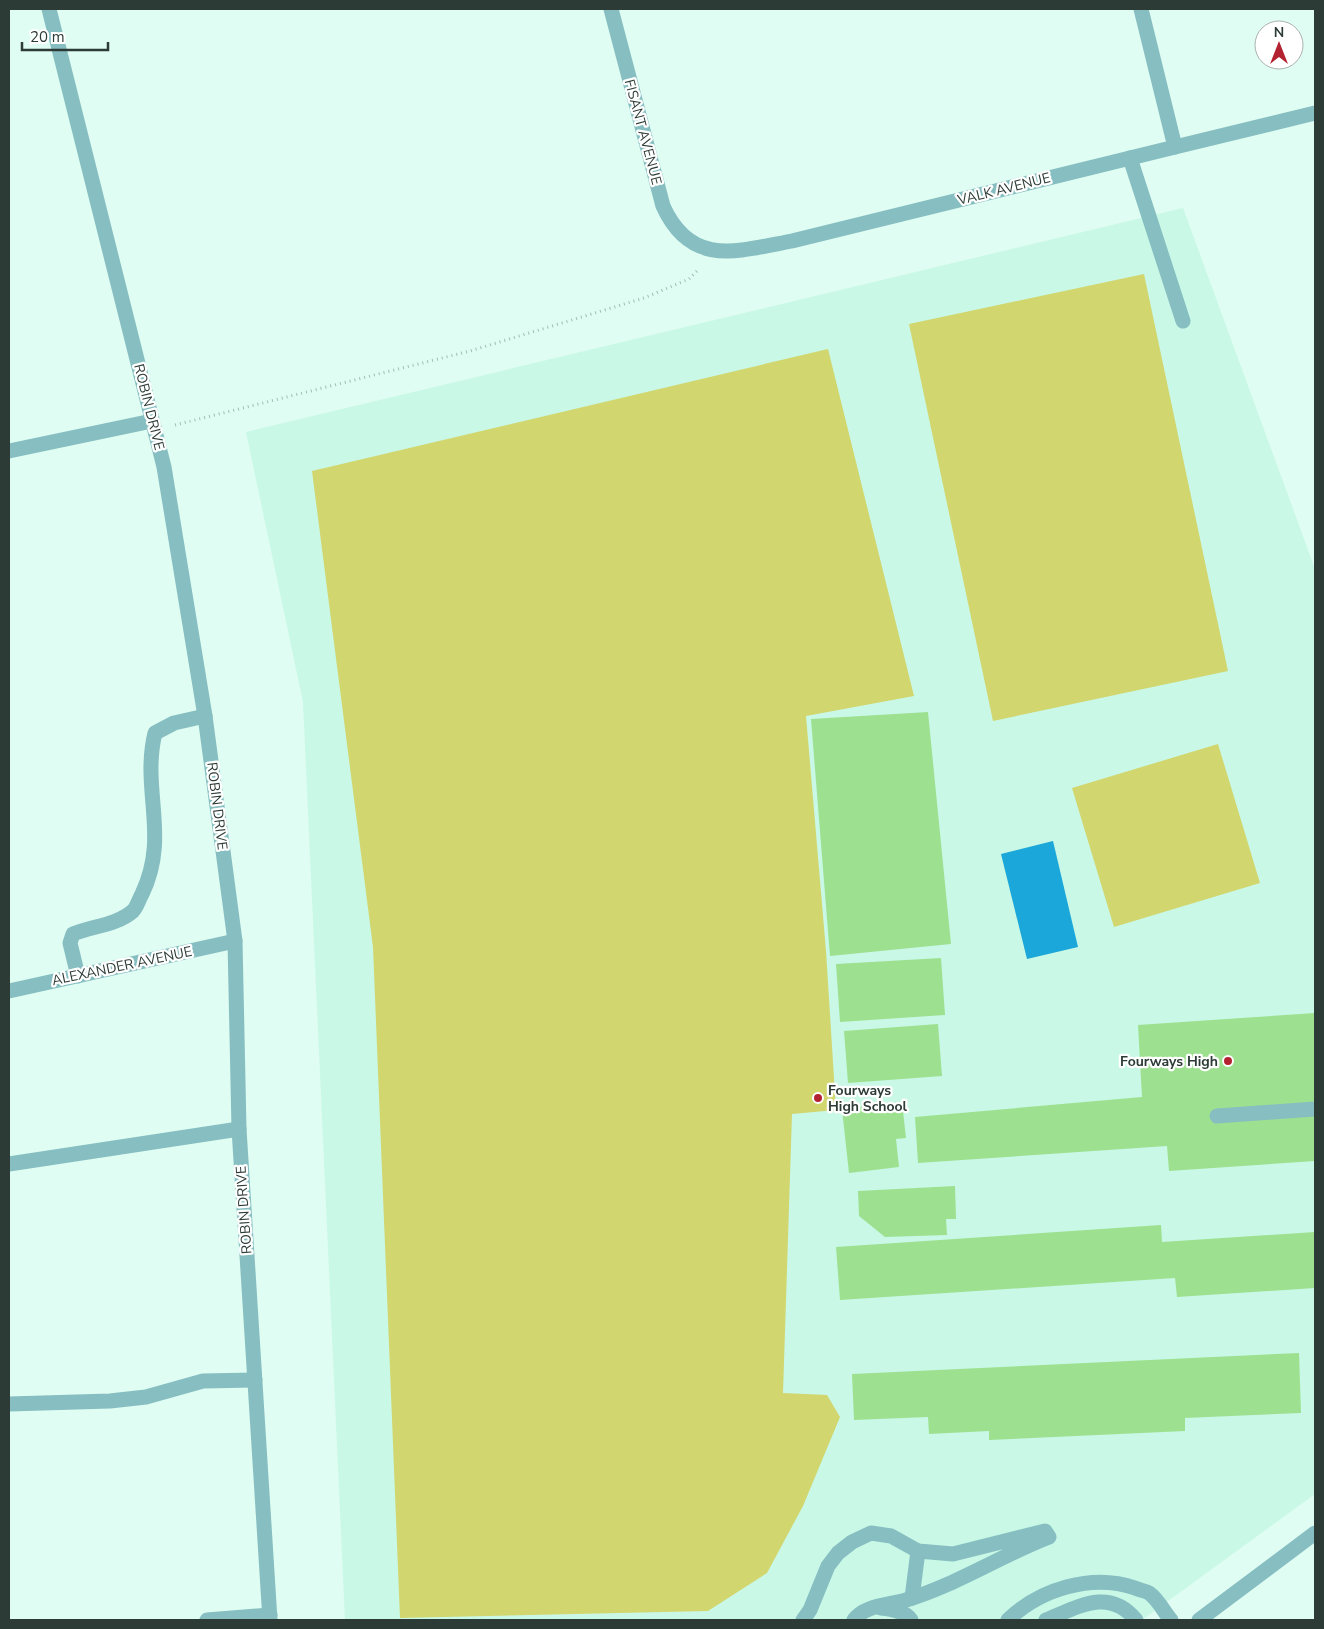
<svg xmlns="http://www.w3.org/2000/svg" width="1324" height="1629" viewBox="0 0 1324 1629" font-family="'Nunito Sans',sans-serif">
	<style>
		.built { fill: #c9f8e6 }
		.green { fill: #d2d66e }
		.water { fill: #1ba7d9 }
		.building { fill: #9de190 }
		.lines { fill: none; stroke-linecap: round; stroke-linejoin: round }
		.path { stroke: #a4bdb4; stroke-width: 3; stroke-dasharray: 1 4; stroke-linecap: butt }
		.minor { stroke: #86bec1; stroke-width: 15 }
		.poi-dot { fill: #b32230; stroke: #fff; stroke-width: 2 }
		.labels { text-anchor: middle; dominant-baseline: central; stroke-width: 4.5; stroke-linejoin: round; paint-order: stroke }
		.street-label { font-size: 14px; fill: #2c3b36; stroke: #fff }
		.poi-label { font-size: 14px; font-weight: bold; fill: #2c3b36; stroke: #fff; text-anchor: end }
	</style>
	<rect width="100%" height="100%" fill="#dffdf2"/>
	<polygon class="built" points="1183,208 1315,569 1315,1494 1142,1620 345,1620 303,702 246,432"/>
	<g class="green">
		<polygon points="1144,274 1228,671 993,721 909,324"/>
		<polygon points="828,349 914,696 806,716 826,951 836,1110 792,1114 783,1393 827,1395 840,1417 803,1506 767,1573 708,1611 400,1618 373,947 312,471"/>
		<polygon points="1218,744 1260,883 1114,927 1072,788"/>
	</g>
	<polygon class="water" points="1053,841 1078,947 1027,959 1001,854"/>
	<g class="building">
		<polygon points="928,712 951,944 830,956 811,719"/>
		<polygon points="941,958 945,1015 840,1022 836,964"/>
		<polygon points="1315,1013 1315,1161 1169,1171 1167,1146 918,1163 915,1117 1142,1097 1138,1025"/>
		<polygon points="938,1024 942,1076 848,1083 844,1031"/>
		<polygon points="902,1102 906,1138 896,1139 899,1167 849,1173 842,1109"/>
		<polygon points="955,1186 956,1219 946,1219 947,1235 885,1237 859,1216 858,1191"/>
		<polygon points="1161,1225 1162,1242 1315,1232 1315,1288 1177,1297 1175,1278 840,1300 836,1247"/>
		<polygon points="1299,1353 1301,1413 1185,1418 1185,1431 989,1440 989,1431 929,1434 928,1417 854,1420 852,1374"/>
	</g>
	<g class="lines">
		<polyline class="path" points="175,425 470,351 644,298 689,279 699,269"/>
		<g class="minor">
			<polyline points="49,9 164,467 205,716 235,941 239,1129 270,1620"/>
			<path d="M611 9 663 206C691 268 738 251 792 241L1175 147 1141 9"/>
			<polyline points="1175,147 1315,113"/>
			<polyline points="1130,158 1183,321"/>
			<polyline points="9,451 152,421"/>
			<path d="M78 976 70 943 73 934C93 926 117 925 133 911 137 907 139 899 142 894 170 836 141 790 155 733L174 723 205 716"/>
			<polyline points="9,991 235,941"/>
			<polyline points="1217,1116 1315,1109"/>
			<polyline points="9,1164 239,1129"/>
			<polyline points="9,1404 110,1401 146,1397 203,1381 255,1380"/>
			<polyline points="912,1598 918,1551"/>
			<path d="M881 1608C891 1609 905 1611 911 1620"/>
			<polyline points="207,1620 270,1615"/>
			<path d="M803 1620 810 1610 828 1566 838 1553 852 1542 871 1533 891 1536 918 1551 953 1554 1045 1531 1049 1537C1000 1556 956 1585 906 1600 890 1605 864 1605 854 1620"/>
			<path d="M1008 1620C1040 1589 1092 1573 1135 1588 1139 1590 1146 1591 1149 1593 1158 1599 1164 1612 1171 1620"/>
			<path d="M1046 1620C1078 1607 1109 1587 1136 1620"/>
			<polyline points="1199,1620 1315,1533"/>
		</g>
	</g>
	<g class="poi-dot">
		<circle cx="1228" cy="1061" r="5"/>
		<circle cx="818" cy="1098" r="5"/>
	</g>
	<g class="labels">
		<g class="street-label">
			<text transform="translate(643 132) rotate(75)">FISANT AVENUE</text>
			<text transform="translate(1004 189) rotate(-14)">VALK AVENUE</text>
			<text transform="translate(149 407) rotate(76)">ROBIN DRIVE</text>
			<text transform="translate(217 806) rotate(83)">ROBIN DRIVE</text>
			<text transform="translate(122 966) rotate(-12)">ALEXANDER AVENUE</text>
			<text transform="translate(244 1210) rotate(-94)">ROBIN DRIVE</text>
		</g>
		<g class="poi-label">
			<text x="1218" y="1061">Fourways High</text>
			<text x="828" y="1090" text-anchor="start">Fourways<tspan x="828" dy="16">High School</tspan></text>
		</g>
	</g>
	<rect width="1324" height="1629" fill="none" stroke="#2c3b36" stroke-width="20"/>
	<g transform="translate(1279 45)"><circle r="24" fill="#ffffff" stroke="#abb1af"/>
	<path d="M0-4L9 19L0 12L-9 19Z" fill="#b32230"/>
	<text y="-8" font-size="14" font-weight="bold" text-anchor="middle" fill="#2c3b36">N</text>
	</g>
	<path d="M22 42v8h86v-8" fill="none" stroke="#2c3b36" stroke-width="2.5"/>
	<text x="30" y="42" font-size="15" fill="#2c3b36" stroke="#ffffff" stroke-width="4" paint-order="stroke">20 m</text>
</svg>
